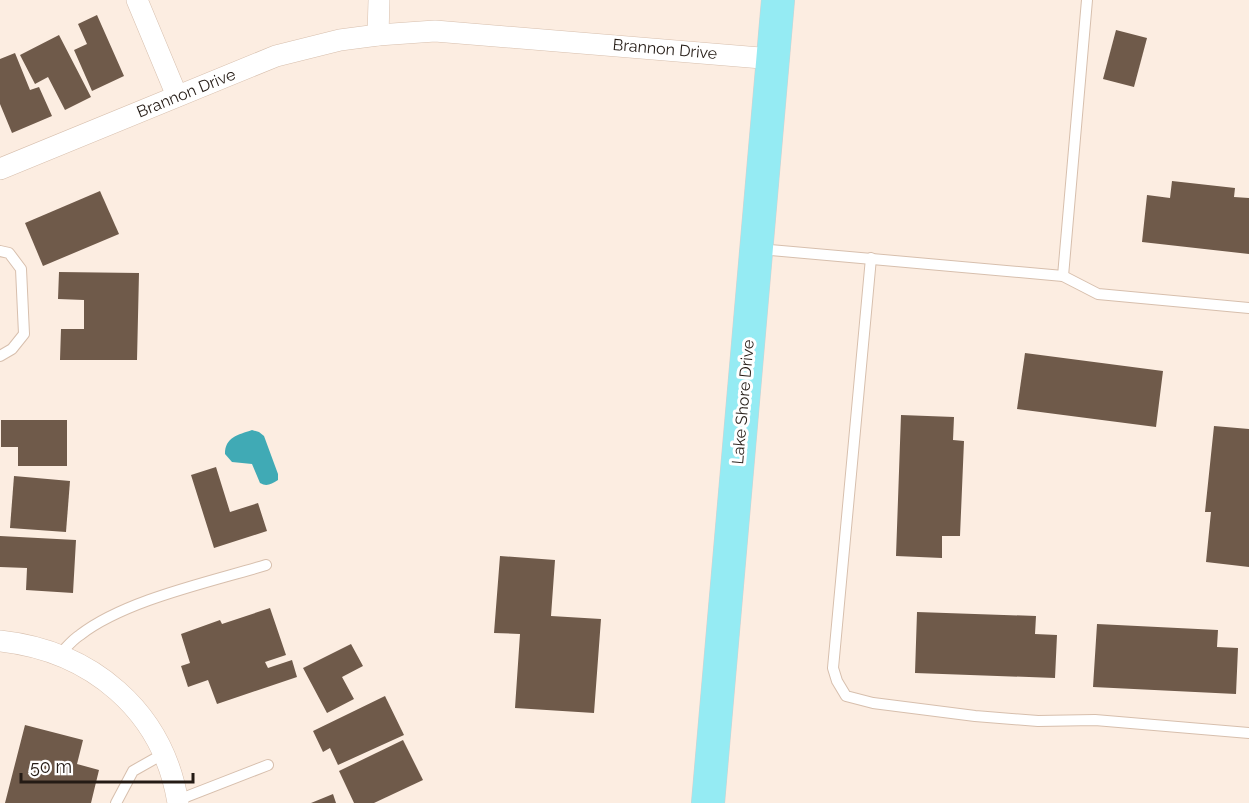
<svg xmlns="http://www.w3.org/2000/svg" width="1249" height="803" viewBox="0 0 1249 803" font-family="Raleway,sans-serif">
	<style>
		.water { fill: #40aab5 }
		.building { fill: #6f5a4a }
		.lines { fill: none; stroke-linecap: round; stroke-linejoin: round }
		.service-casing { stroke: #d7bfad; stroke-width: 12 }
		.minor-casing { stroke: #d7bfad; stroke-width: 22 }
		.primary-casing { stroke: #d3d1d0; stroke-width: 34 }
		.service { stroke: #fff; stroke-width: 10 }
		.minor { stroke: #fff; stroke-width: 21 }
		.primary { stroke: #95ebf3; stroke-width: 33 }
		.labels { text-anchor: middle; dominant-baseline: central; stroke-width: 6; stroke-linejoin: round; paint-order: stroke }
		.street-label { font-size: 16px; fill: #241b15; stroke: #fff }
	</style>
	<rect width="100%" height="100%" fill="#fcede1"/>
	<path class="water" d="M252 430 259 432 264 436 278 474V480C271 484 267 487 260 483L252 464 232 462 225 454C225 437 238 435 252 430Z"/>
	<g class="building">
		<polygon points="97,15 124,76 92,91 74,50 87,44 78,24"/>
		<polygon points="1116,30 1147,38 1134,87 1103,79"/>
		<polygon points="59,35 91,97 65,110 48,77 35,84 20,55"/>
		<polygon points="15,53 30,90 39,87 52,116 12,133 0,104 0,59"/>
		<polygon points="1172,181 1235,188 1234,197 1249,198 1249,254 1142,242 1147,195 1170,198"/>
		<polygon points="100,191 119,234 43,266 25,223"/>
		<polygon points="59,272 139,273 137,360 60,360 61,329 84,329 84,300 58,299"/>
		<polygon points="1025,353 1163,371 1156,427 1017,409"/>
		<polygon points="901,415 954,417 953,440 964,441 960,536 942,536 942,558 896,556"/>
		<polygon points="1,420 67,420 67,466 18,466 18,447 1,447"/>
		<polygon points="1214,426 1249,429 1249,567 1206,562 1211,512 1205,512"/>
		<polygon points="216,467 230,512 258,503 267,531 214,548 191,475"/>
		<polygon points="14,476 70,481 66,532 10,528"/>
		<polygon points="0,536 76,540 73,593 26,590 27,568 0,567"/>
		<polygon points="500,556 555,560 551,616 601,619 594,713 515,708 520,634 494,633"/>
		<polygon points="270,608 286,655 265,662 268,668 292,660 297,677 217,704 208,680 188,687 181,666 190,663 181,634 220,620 222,624"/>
		<polygon points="917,612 1036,616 1035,634 1057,635 1055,678 915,673"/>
		<polygon points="1097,624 1218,630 1217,647 1238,648 1236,694 1093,687"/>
		<polygon points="351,644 363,666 342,677 354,699 327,713 303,668"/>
		<polygon points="385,696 404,735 338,765 330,748 323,752 313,731"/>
		<polygon points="25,725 83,740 77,764 99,770 91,803 5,803"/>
		<polygon points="403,740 423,780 374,803 354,803 339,771"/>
		<polygon points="333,794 336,803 311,803"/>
	</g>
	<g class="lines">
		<g class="service-casing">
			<g id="service">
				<polyline points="760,249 1063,276 1098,294 1249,308"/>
				<polyline points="0,251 9,253 21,269 24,334 12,349 0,356"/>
				<polyline points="871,258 833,668 837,681 846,696 873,703 975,716 1038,721 1095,720 1249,733"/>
				<polyline points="1063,276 1087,0"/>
				<path d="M60 654C66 648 72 640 80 635 125 600 210 582 266 565"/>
				<polyline points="178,800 268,765"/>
				<polyline points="116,803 133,771 163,754"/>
			</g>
		</g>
		<g class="minor-casing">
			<g id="minor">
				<polyline points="137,0 177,96"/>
				<polyline points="378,35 379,0"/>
				<polyline points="0,169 276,56 340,40 378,35 435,31 773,59"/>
				<path d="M0 641C91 651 163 710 178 803"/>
			</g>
		</g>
		<g class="primary-casing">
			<polyline id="primary" points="708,803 778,0"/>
		</g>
		<use href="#service" class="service"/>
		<use href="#minor" class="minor"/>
		<use href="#primary" class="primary"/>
	</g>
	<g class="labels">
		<g class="street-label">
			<text transform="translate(665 49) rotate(5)">Brannon Drive</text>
			<text transform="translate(186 93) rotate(-22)">Brannon Drive</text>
			<text transform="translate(743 402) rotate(-85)">Lake Shore Drive</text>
		</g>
	</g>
	<path d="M21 773v9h172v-9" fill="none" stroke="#241b15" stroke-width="3"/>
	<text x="30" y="773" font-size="18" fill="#241b15" stroke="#ffffff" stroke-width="4.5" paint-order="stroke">50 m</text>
</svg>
